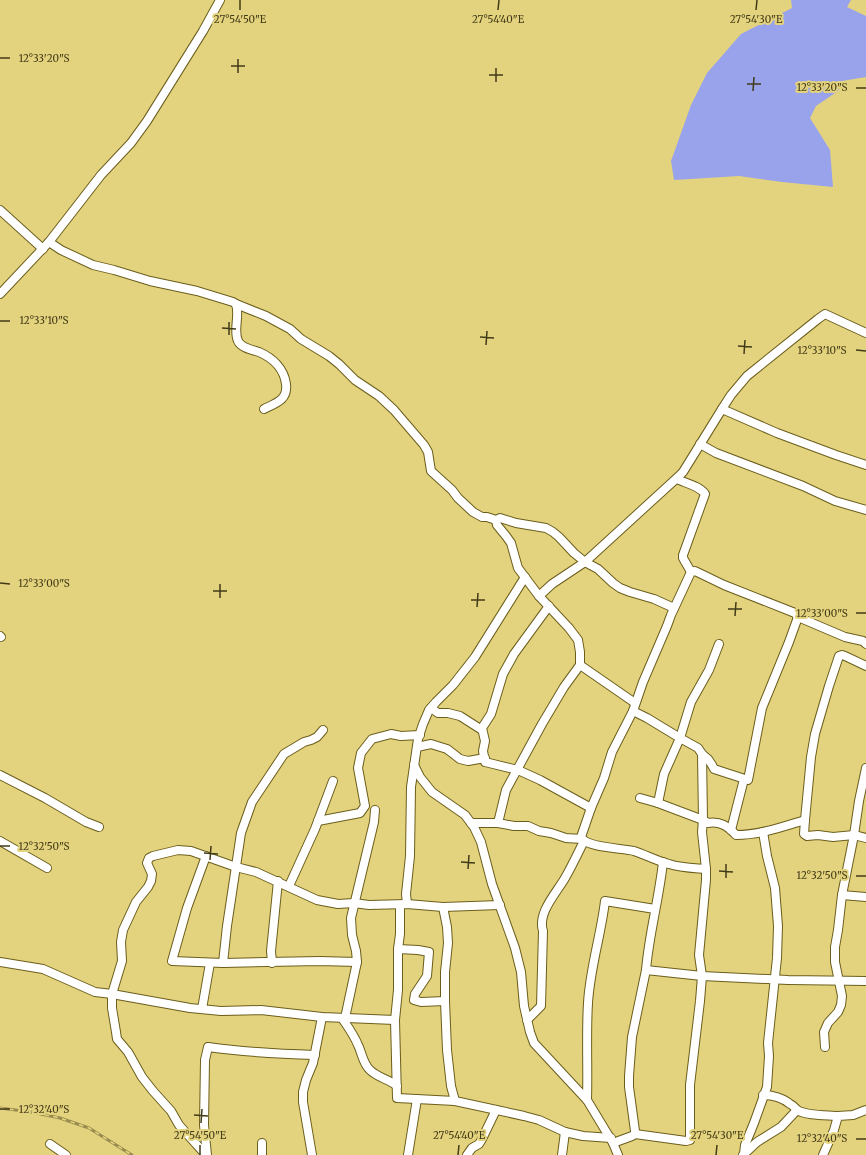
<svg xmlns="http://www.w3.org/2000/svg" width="866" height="1155" viewBox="0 0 866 1155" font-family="Merriweather,serif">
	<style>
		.green { fill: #99a3ec }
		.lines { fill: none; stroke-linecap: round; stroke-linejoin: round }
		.minor-casing { stroke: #6b5e1c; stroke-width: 10 }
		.minor { stroke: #fff; stroke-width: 8 }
		.rail-casing { stroke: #988c4e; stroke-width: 3 }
		.rail { stroke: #e4d37e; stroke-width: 1.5; stroke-dasharray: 4.5; stroke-linecap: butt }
		.ticks { fill: none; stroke: #423b18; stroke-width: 1.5 }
		.ticks-label { font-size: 10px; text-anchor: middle; fill: #423b18; stroke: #e4d37e; stroke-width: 4; stroke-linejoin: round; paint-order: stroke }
	</style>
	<rect width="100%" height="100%" fill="#e4d37e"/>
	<polygon class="green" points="791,0 851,0 847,7 866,16 866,77 842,81 838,91 816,106 810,118 830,150 833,187 782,182 739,176 674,180 671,161 691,105 707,73 741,34 792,8"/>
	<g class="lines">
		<g class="minor-casing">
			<g id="minor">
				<polyline points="0,210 43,249"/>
				<path d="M49 242 61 250 93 265 114 270 150 281 197 291 233 302 236 304C240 316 233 330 238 341 241 348 253 350 259 352 273 358 284 369 286 384 288 400 276 403 264 409"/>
				<polyline points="0,294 49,242 101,175 131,143 147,121 203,31 220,0"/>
				<polyline points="236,304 266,316 290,329 301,339 329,356 339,364 355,380 379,396 394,410 424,445 428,452 431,471 452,490 458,498 473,512 482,517 487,517 496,520 500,518 516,523 546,528 553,532 559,537 574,553 585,562 598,569 613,583 620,588 630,592 654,599 674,608"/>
				<polyline points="722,409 777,433 836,455 866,465"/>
				<polyline points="700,444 716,453 803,486 835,501 866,510"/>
				<path d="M677 479C685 483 700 486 705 494L683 555V558L691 572"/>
				<polyline points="496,520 497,525 506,536 511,543 518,568 539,596 569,628 578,640 580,652 580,665 635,703"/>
				<polyline points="539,596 552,584 585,562 678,477 683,472 722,409 731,395 747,376 818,319 825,314 866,333"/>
				<polyline points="549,606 514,654 503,674 491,714 482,728 485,741 483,751 485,762 518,770 540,780 591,808"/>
				<polyline points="0,636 1,637"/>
				<polyline points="719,644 709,670 691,702 680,738 698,748 702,754 708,759 712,765 714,769 748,780 762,708 789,642 798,617"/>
				<polyline points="866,666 845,656 842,655 839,656 829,686 815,734 811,757 805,820 804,834 807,836 818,835 833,837 854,835 866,838"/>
				<polyline points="431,708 438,713 448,713 460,716 482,730 482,728"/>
				<polyline points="633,711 647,718 680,738 664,774 658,803"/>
				<polyline points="417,747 431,744 447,749 460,759 468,761 485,758"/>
				<polyline points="414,765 420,777 432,792 465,815 474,827 481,842 492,884 515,948 521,972 524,1006 530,1032 534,1043 587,1100 613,1143"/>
				<polyline points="0,775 45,798 86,822 99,827"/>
				<path d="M640 798 658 803 703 820 708 823C720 821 728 826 736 835 760 835 782 827 805 820"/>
				<polyline points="318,821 360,813 365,806 358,768 361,753 372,739 391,734 401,736 420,735"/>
				<polyline points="471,823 498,823 506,790 542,724 564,687 580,665"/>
				<polyline points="498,823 514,826 528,826 539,831 551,833 566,838 582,839"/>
				<polyline points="731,830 744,779"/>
				<polyline points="0,841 47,868"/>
				<polyline points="206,856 187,908 172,961 223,963 227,926 241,833 252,802 284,754 304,742 311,740 317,737 323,730"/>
				<path d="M706 869C694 868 681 868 669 864 657 861 646 855 634 851 622 848 586 848 581 837L591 808 604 778 612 752 633 711 643 682 667 626 671 615 691 572 695 571 724 585 795 613 798 617 845 637 863 641 866 644"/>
				<polyline points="289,886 315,829 333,781"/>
				<polyline points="842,895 866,897"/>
				<polyline points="407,904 406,894 410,856 411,787 418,739 423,724 429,710 436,702 453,685 475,657 525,577"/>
				<polyline points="400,905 400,934 398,949 398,990 395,1020 397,1098 455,1101 524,1116 539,1120 565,1132 583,1136 611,1138"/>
				<polyline points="443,907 447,927 448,943 445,972 445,1001 447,1050 451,1086 455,1101"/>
				<polyline points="398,949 418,950 429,952 427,976 415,994 414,1000 421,1002 445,1001"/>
				<polyline points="0,962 43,969 95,992 112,994 190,1008 221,1011 261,1010 322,1017 395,1020"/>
				<polyline points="223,963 320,961 357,962"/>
				<polyline points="272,963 271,951 278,881"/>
				<path d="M646 970C649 934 659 899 663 862"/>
				<polyline points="202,1009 210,963"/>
				<path d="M342 1018C348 1027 354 1035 358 1045 362 1053 363 1064 370 1070 378 1078 389 1079 397 1086"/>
				<polyline points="345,1018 357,962 356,951 352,935 351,918 374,822 375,810"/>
				<path d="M527 1020 541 1006 543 931C537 913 557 892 565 878 572 866 578 853 584 841"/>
				<polyline points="825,1047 824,1032 828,1023 838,1012 841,1005 842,996 835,962 835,947 838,930 842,895 854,835 859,801 866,768"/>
				<path d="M763 1095C772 1095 783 1098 790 1104 793 1105 795 1108 797 1110 807 1116 827 1115 838 1116"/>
				<path d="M587 1100C588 1068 586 1035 588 1003 590 968 601 935 605 901L655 909"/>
				<polyline points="635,1134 686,1141 690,1140 690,1085 700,1001 702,976 699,955 706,880 706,869 702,832 703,820 702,754"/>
				<polyline points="50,1144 66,1155"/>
				<polyline points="744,1154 745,1145 754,1123 767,1087 769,1056 768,1043 777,958 778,926 775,888 767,856 763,832"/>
				<polyline points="206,1155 179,1125 171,1111 153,1091 142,1077 128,1052 117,1039 116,1032 112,1008 112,994 122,961 121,942 123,930 136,902 148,887 151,881 152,874 147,863 149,858 153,856 178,850 191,851 236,867 256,872 317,900 338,904 354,903 369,905 407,904 443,907 500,905"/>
				<path d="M207 1155 204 1125 205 1060 208 1047C244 1052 279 1054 315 1055"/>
				<polyline points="262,1155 262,1143"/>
				<polyline points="312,1155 303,1102 303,1092 306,1080 313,1063 322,1017"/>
				<polyline points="408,1155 417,1099"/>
				<polyline points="467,1155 472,1148 479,1144 482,1139 496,1110"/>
				<polyline points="562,1155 565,1132"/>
				<polyline points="618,1155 613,1143 632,1136 635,1134 635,1131 629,1087 629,1076 632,1037 646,970 702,976 788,980 866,981"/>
				<polyline points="743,1155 757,1142 781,1127 797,1110"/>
				<polyline points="823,1155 834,1130 838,1116 853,1115 866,1110"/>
			</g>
		</g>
		<use href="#minor" class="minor"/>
		<g class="rail-casing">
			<polyline id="rail" points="0,1108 31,1112 60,1118 89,1128 132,1155"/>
		</g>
		<use href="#rail" class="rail"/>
	</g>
	<path class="ticks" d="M240 10V0M498 10 499 0M756 10 757 0M0 58H10M231 66H245M238 73V59M489 75H503M496 82V68M747 84H761M856 88H866M753 91 754 77M0 321H10M222 328 236 329M229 335V322M480 337 494 338M486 345 487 331M738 346 752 347M856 350 866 351M744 354 745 340M0 583 10 584M213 591H227M220 598V584M471 600H485M477 607 478 593M728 609H742M856 613H866M735 616 736 602M0 846H10M204 853 218 854M210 860 211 846M461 862 475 863M468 869 469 855M719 871 733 872M856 876H866M726 878V864M0 1109H10M194 1115 208 1116M201 1123 202 1109M856 1139H866M200 1155V1145M458 1155 459 1145M716 1155 717 1145"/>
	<g class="ticks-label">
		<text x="240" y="23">27°54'50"E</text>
		<text x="498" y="23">27°54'40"E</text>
		<text x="756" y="23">27°54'30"E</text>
		<text x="44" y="62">12°33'20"S</text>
		<text x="822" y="91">12°33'20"S</text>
		<text x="44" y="324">12°33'10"S</text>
		<text x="822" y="354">12°33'10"S</text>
		<text x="44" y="587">12°33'00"S</text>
		<text x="822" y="617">12°33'00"S</text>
		<text x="44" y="850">12°32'50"S</text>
		<text x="822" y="879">12°32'50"S</text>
		<text x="44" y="1113">12°32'40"S</text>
		<text x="200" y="1139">27°54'50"E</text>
		<text x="459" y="1139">27°54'40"E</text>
		<text x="717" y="1139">27°54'30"E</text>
		<text x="822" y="1142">12°32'40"S</text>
	</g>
</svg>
